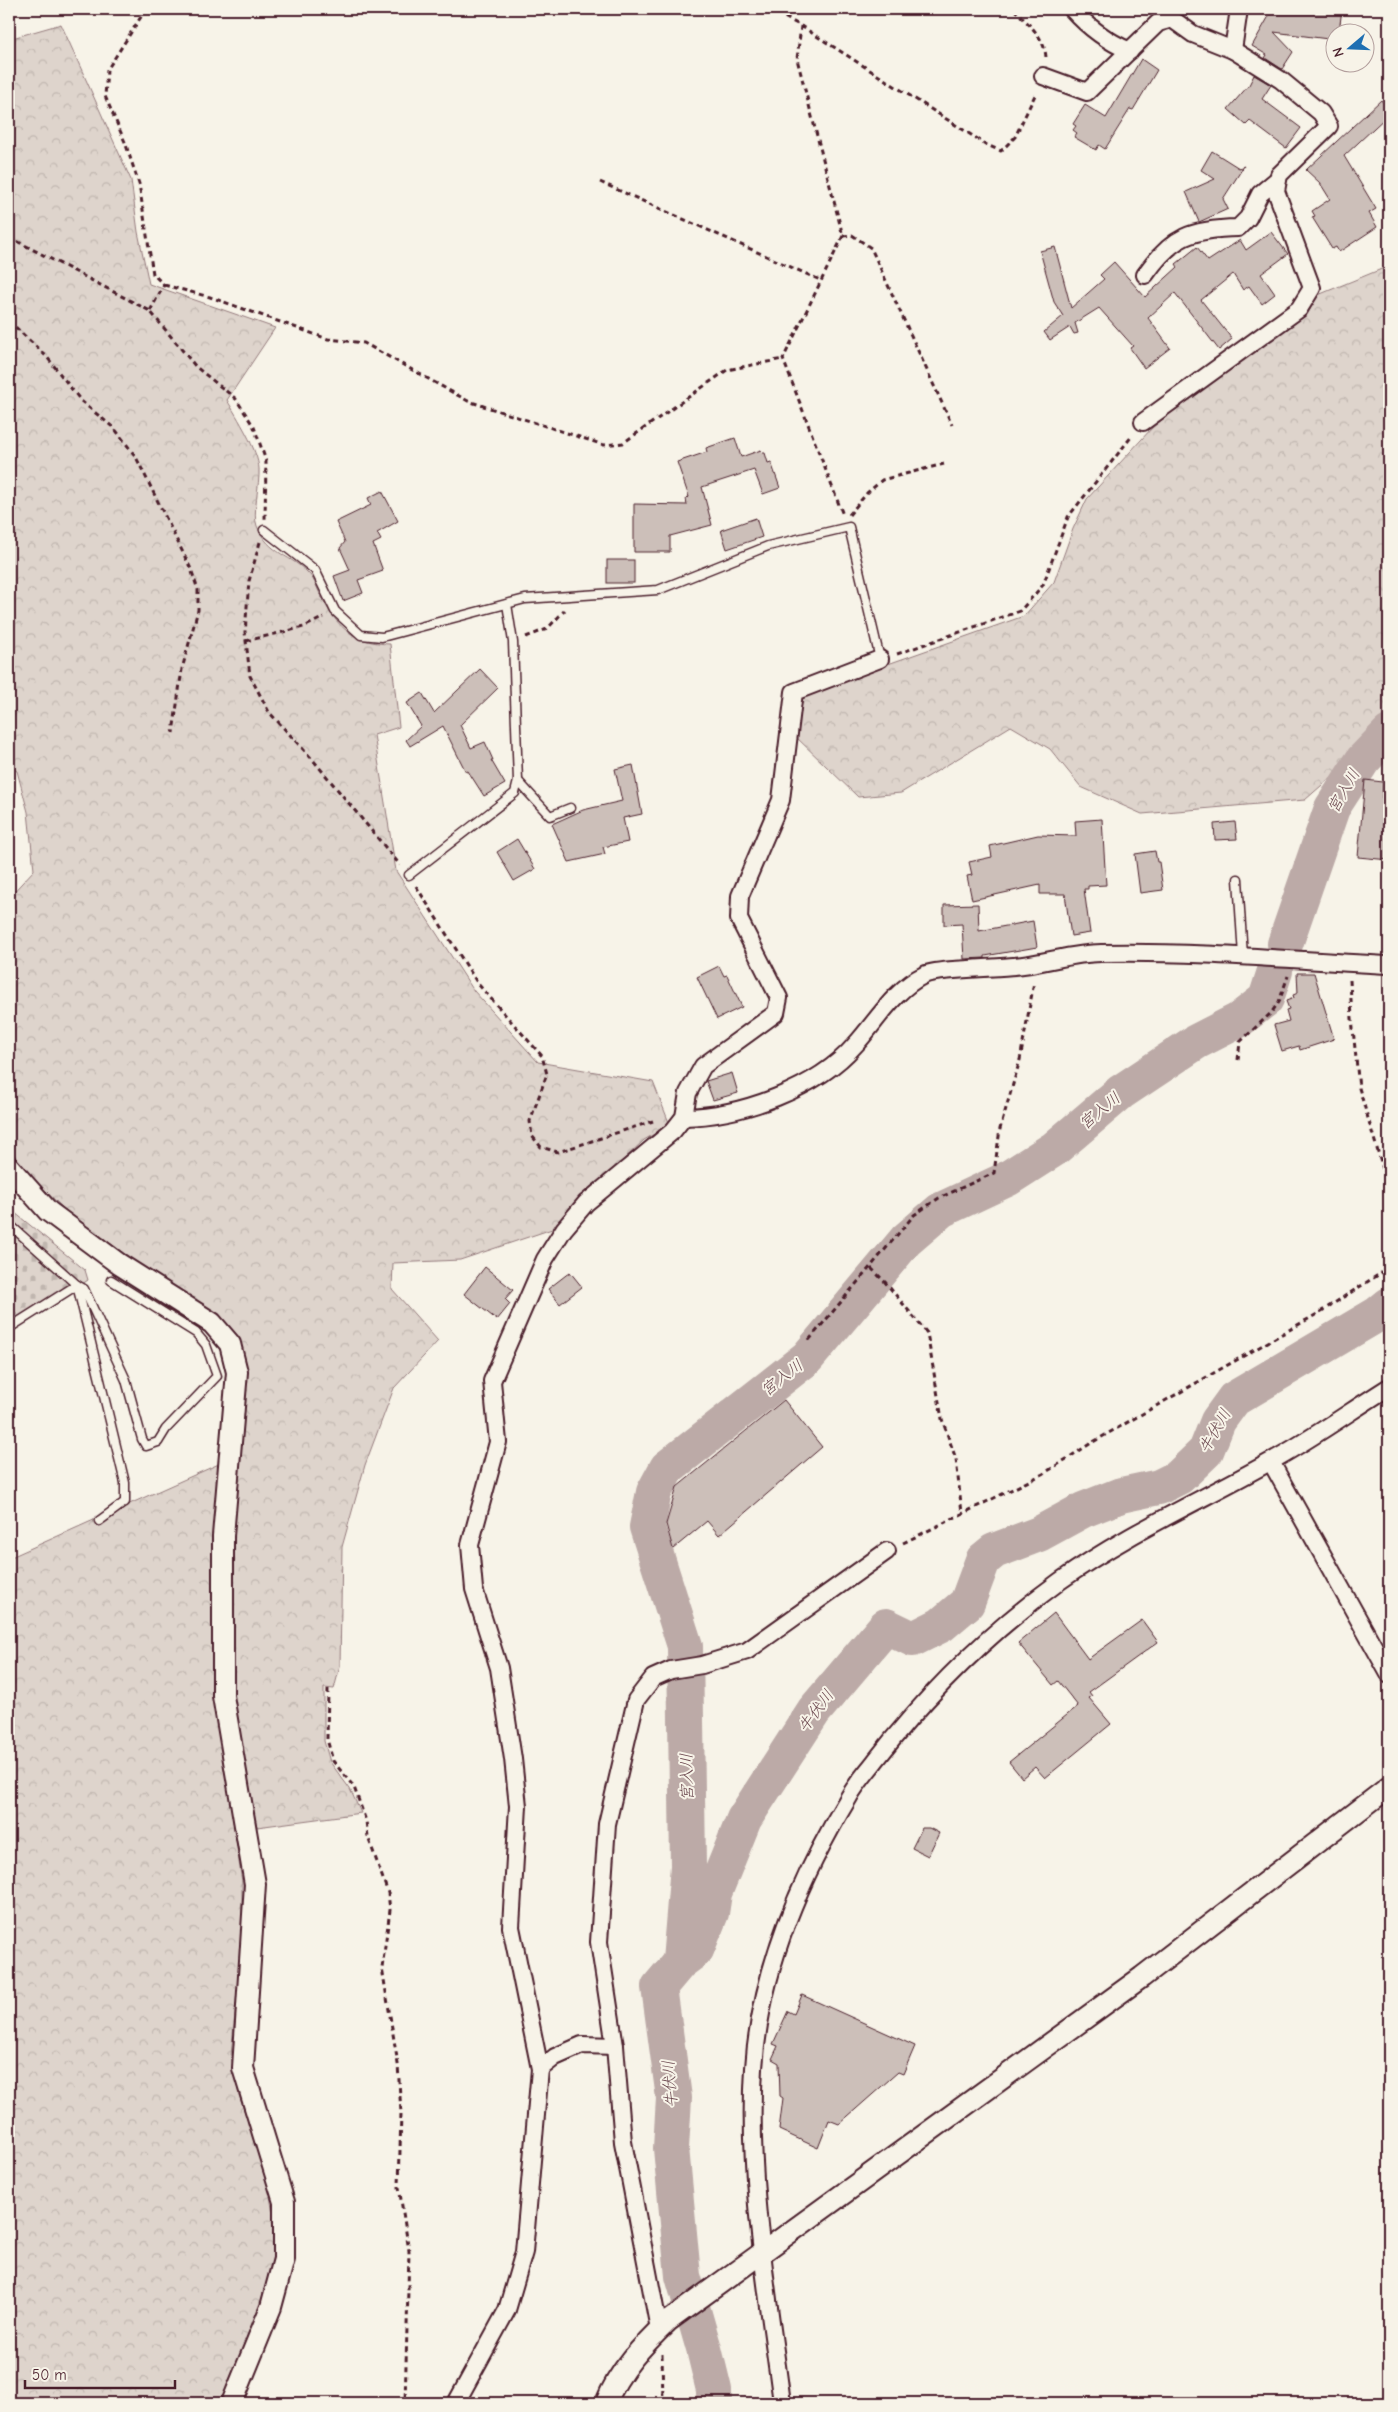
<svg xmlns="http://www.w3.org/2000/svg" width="1398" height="2412" viewBox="0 0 1398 2412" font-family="'Comic Neue','Klee One',sans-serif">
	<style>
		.forest { fill: url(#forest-crowns); stroke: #947a7c }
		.cemetery { fill: url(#cemetery-stones); stroke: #947a7c }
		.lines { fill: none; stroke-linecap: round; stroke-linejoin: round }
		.river { stroke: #bcaaa7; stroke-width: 36 }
		.building { fill: #ccbfb9; stroke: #4a1f2b }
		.service-casing { stroke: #4a1f2b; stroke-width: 11 }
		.minor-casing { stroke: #4a1f2b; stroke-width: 20 }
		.tertiary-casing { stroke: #4a1f2b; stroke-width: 24 }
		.path { stroke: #4a1f2b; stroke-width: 3; stroke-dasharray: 5 4; stroke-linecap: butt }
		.service { stroke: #f7f3e8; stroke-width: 8 }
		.minor { stroke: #f7f3e8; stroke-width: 16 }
		.tertiary { stroke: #f7f3e8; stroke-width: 20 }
		.labels { text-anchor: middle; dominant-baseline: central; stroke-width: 4; stroke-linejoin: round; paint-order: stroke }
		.water-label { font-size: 16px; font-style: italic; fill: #6c4950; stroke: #f7f3e8 }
	</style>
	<defs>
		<pattern id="forest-crowns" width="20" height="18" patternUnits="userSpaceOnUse" patternTransform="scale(1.25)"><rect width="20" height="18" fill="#ded4cc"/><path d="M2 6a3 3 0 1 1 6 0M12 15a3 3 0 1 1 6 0" fill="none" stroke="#c0b6af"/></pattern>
		<pattern id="cemetery-stones" width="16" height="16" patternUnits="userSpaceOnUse" patternTransform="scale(1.25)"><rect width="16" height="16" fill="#ded4cc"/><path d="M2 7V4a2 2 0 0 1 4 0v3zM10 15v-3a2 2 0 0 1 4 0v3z" fill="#c0b6af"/></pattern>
	</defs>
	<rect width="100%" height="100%" fill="#f7f3e8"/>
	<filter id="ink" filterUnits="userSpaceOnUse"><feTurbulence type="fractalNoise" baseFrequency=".02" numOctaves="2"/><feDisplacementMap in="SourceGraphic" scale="10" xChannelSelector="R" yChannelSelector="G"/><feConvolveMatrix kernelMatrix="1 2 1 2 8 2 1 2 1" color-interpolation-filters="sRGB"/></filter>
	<g filter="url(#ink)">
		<g class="forest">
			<path d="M61 24 131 180 138 232 149 284 275 328 227 400C237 417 258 450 259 469 260 484 252 514 257 526 269 555 292 555 309 574 315 580 318 591 322 598 338 629 355 643 390 644L399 727 374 735 396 871 474 991 538 1062 653 1082 670 1125 644 1140 592 1190 561 1226 460 1260 393 1263 392 1289 438 1341 394 1388 365 1465 342 1547 340 1666 334 1689 324 1688V1741L330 1762 350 1789 361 1813 257 1827 231 1704 232 1553 246 1391 244 1356 233 1330 218 1316 163 1282 65 1210 21 1167 9 1145V897L34 870 28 812 17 771 9 767V39Z"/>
			<polygon points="1389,266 1389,743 1371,742 1305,800 1142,814 1081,787 1050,749 1011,726 901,793 858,797 794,735 803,694 1024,616 1054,582 1073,529 1087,499 1152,428 1208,382 1307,315 1318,295"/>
			<polygon points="221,1463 215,1698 242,1882 242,1939 231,2056 239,2095 268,2182 273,2215 274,2257 264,2299 222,2403 9,2403 9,1558"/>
		</g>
		<polygon class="cemetery" points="9,1208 85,1270 88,1280 9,1334"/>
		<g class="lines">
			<g class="river">
				<polyline points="1285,944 1332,808 1363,760 1389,733"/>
				<polyline points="680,1961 688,1866 685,1646 647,1527 654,1492 667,1468 807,1358 906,1240 941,1210 1007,1179 1054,1149 1121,1092 1196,1042 1239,1020 1266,999 1275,971"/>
				<polyline points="714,2403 714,2390 704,2349 683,2276 671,2148 674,2098 659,1987 680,1962 696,1950 711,1913 714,1893 744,1819 814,1711 886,1626 913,1639 941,1625 967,1603 983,1560 994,1551 1039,1534 1083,1510 1121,1495 1159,1487 1179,1477 1206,1451 1218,1421 1234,1399 1378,1314 1389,1305"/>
			</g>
		</g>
		<g class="building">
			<polygon points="1273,9 1342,9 1339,32 1336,32 1336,40 1274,32 1293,52 1282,69 1265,58 1267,55 1252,46"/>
			<polygon points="1141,59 1157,70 1133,110 1130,109 1105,149 1099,145 1096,150 1074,137 1077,133 1073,130 1076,126 1073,124 1085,105 1106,118"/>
			<polygon points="1254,75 1271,85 1262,99 1301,128 1286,148 1250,121 1246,125 1228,109 1249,85"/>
			<polygon points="1381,100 1389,109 1389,114 1344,156 1376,209 1369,213 1377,227 1339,252 1336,247 1332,249 1312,217 1315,216 1312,211 1330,199 1320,183 1306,170"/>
			<polygon points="1212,151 1239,168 1244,166 1223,199 1228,209 1199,222 1186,192 1215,179 1201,170"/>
			<polygon points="1271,232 1288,254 1261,274 1275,294 1262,304 1249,286 1243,290 1233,274 1201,300 1232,339 1219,350 1175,293 1148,318 1170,348 1144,368 1130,348 1133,346 1099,308 1075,323 1078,333 1074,334 1070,327 1050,340 1044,332 1063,316 1054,302 1040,251 1055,247 1071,308 1104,279 1100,275 1114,262 1145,297 1178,267 1176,264 1197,247 1208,261 1240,240 1246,250"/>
			<polygon points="735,438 741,457 761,450 762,453 765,453 768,463 771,462 780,488 763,494 754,470 702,487 712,525 670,536 670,552 634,552 634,504 687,505 686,498 689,497 677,462 707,452 706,448"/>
			<polygon points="382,491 398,521 377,533 381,540 373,544 383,571 358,580 363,593 343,601 334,576 350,570 340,548 345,542 336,522 371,505 368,498"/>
			<polygon points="756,518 762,537 727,549 721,530"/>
			<rect x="607" y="560" width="27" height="23"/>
			<polygon points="480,669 498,688 460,725 471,748 485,742 493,760 491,760 505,784 484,796 468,771 466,772 443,726 410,746 406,740 421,726 407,703 422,693 434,713"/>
			<polygon points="633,765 642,814 623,818 628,842 603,847 605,854 569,862 552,824 583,810 622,801 615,769"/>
			<polygon points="1365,780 1383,782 1382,798 1389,799 1389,860 1358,857"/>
			<polygon points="1102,819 1106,885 1088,886 1088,889 1084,889 1090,933 1071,936 1065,894 1040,894 1040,885 972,900 967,876 972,875 969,862 992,857 990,846 1038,835 1076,836 1075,821"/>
			<polygon points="1235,822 1237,839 1215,840 1214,824"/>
			<polygon points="517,839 535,869 514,881 497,852"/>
			<polygon points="1155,851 1157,862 1159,862 1163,890 1140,893 1135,854"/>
			<polygon points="978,904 979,931 1033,921 1037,947 985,956 985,958 964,959 962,924 944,925 944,905"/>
			<polygon points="719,966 724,976 727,975 742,1007 717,1019 697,977"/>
			<polygon points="1297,973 1314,973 1334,1039 1300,1050 1299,1046 1282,1051 1274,1025 1289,1021 1286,1010 1289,1009 1286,1001 1294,998 1293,995 1298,993"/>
			<polygon points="732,1073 738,1093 713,1100 706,1081"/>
			<polygon points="485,1267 513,1290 505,1299 510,1304 497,1320 464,1294"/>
			<polygon points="570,1272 582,1287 560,1304 548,1289"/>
			<polygon points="784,1400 822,1447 719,1535 707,1521 673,1549 666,1524 677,1487"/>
			<polygon points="1054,1613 1088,1659 1142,1620 1158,1642 1089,1692 1092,1696 1089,1698 1111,1724 1045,1778 1035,1767 1022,1778 1009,1762 1078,1706 1058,1681 1053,1685 1018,1643"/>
			<polygon points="922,1828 929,1828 939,1833 928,1856 912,1848"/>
			<polygon points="802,1995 915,2046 903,2074 898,2072 839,2124 829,2120 818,2148 779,2130 783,2098 780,2096 779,2063 772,2059 778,2046 773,2044 788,2011 794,2014"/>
		</g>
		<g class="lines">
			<g class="service-casing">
				<g id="service">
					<polyline points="264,530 315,570 335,611 361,635 382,637 525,599 658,590 768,546 849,527 880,659"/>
					<polyline points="518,781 550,816 570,808"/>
					<polyline points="409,875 515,793 518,781 513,642 507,604"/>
					<polyline points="1238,879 1243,956"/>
					<polyline points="9,1224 77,1285 9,1328"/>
					<polyline points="77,1285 84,1289 126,1380 142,1439 146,1446 158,1442 166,1429 217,1376 206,1345 196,1333 111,1280"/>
					<polyline points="77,1285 125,1483 125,1502 99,1521"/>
				</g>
			</g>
			<g class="minor-casing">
				<g id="minor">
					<path d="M1072 9C1089 28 1106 41 1130 51"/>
					<polyline points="1233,50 1239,9"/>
					<polyline points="1043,76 1087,92 1158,23 1172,19 1193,34 1233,50 1281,80 1321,113 1329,126 1279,175 1276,191 1312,288 1299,309 1143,422"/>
					<path d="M1145 275C1172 236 1192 229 1238 228L1248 218 1260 194 1278 179"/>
					<path d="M684 1117C741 1116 817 1089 855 1045 876 1022 895 989 924 975 935 969 997 968 1014 966 1043 964 1072 953 1101 953 1197 951 1293 960 1389 965"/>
					<polyline points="1271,1462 1389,1674"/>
					<polyline points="540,2069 555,2057 582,2045 615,2046"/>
					<polyline points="659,2329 623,2142 615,2046 599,1942 607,1824 636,1700 653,1678 671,1670 702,1665 747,1651 887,1551"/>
					<polyline points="456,2403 507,2310 524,2252 540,2069 511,1927 518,1806 513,1759 499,1668 474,1589 470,1545 498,1442 492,1381 545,1259 564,1229 586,1203 673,1131 684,1117 688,1093 703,1066 776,1013 779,998 739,919 740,896 781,800 794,692 880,659"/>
					<path d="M782 2403C768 2294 747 2179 754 2068 760 1973 800 1878 849 1797 856 1784 867 1772 876 1760 928 1693 991 1631 1060 1581 1124 1535 1198 1502 1266 1464 1309 1441 1349 1412 1389 1387"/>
				</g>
			</g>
			<g class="tertiary-casing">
				<g id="tertiary">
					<polyline points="9,1167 48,1211 119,1264 212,1323 230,1344 237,1372 223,1536 223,1696 255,1884 243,2068 284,2202 284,2259 271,2307 232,2403"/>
					<path d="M606 2403C619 2370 643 2345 668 2321L1142 1977 1389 1787"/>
				</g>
			</g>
			<g class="path">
				<polyline points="146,9 107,70 105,96 125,142 139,184 153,274 164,285 150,311"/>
				<polyline points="769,9 801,26 797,59 843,236 783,359 843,515"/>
				<path d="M1014 9C1028 24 1045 37 1046 58"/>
				<polyline points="801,26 987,145 1001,151 1015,137 1036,93"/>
				<polyline points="600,182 820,280"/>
				<polyline points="843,236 852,235 871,248 952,425"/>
				<polyline points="9,237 150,311 196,367 236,399 254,427 266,461 265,519"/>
				<polyline points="164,285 210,297 328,339 364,343 468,401 604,445 623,443 727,370 783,359"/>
				<polyline points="9,321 47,357 81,401 115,429 136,457 191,569 198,590 198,610 182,669 173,733"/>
				<polyline points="849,515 867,493 882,480 944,464"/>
				<polyline points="260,542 249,581 245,632 250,676 269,712 313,760 400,865"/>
				<polyline points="526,637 547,629 565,610"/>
				<polyline points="246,641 304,627 324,617"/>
				<polyline points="897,654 1020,611 1043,585 1068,517 1132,436"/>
				<polyline points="416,886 478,984 542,1056 547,1074 530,1121 532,1136 541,1147 558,1152 656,1120"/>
				<polyline points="1350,980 1352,1019 1359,1088 1389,1189"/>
				<polyline points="1238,1060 1240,1042 1271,1013 1279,1002 1288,976"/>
				<polyline points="871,1268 885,1282 927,1333 942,1419 956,1459 962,1513"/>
				<polyline points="809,1340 914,1215 939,1198 994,1173 1000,1129 1020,1060 1034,982"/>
				<polyline points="903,1543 1043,1474 1093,1442 1317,1314 1389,1268"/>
				<polyline points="328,1689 327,1739 333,1761 354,1787 366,1821 368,1837 388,1893 390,1910 382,1968 398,2064 401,2113 399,2187 409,2251 405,2403"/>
				<polyline points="662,2354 663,2403"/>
			</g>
			<use href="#service" class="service"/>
			<use href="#minor" class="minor"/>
			<use href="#tertiary" class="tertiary"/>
		</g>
	</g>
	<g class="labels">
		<g class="water-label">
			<text transform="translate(1344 791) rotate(-60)">宮入川</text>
			<text transform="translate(1100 1111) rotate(-40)">宮入川</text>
			<text transform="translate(782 1378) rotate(-38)">宮入川</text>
			<text transform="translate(1215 1431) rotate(-60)">牛伏川</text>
			<text transform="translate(816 1711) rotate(-53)">牛伏川</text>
			<text transform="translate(687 1777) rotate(-91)">宮入川</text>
			<text transform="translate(670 2084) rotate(-94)">牛伏川</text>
		</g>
	</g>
	<rect width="1398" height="2412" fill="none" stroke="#f7f3e8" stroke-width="30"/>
	<rect x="15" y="15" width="1368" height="2382" fill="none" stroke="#4a1f2b" stroke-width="2" filter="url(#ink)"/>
	<g transform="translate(1350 48) rotate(251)"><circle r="24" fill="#f7f3e8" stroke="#b29e9c"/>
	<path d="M0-4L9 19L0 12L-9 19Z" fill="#1f6fb2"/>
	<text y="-8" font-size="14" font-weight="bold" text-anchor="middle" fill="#4a1f2b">N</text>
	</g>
	<path d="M25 2380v8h150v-8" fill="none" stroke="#4a1f2b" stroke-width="2.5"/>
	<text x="32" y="2380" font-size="15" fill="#4a1f2b" stroke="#f7f3e8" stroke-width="4" paint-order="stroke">50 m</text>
</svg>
